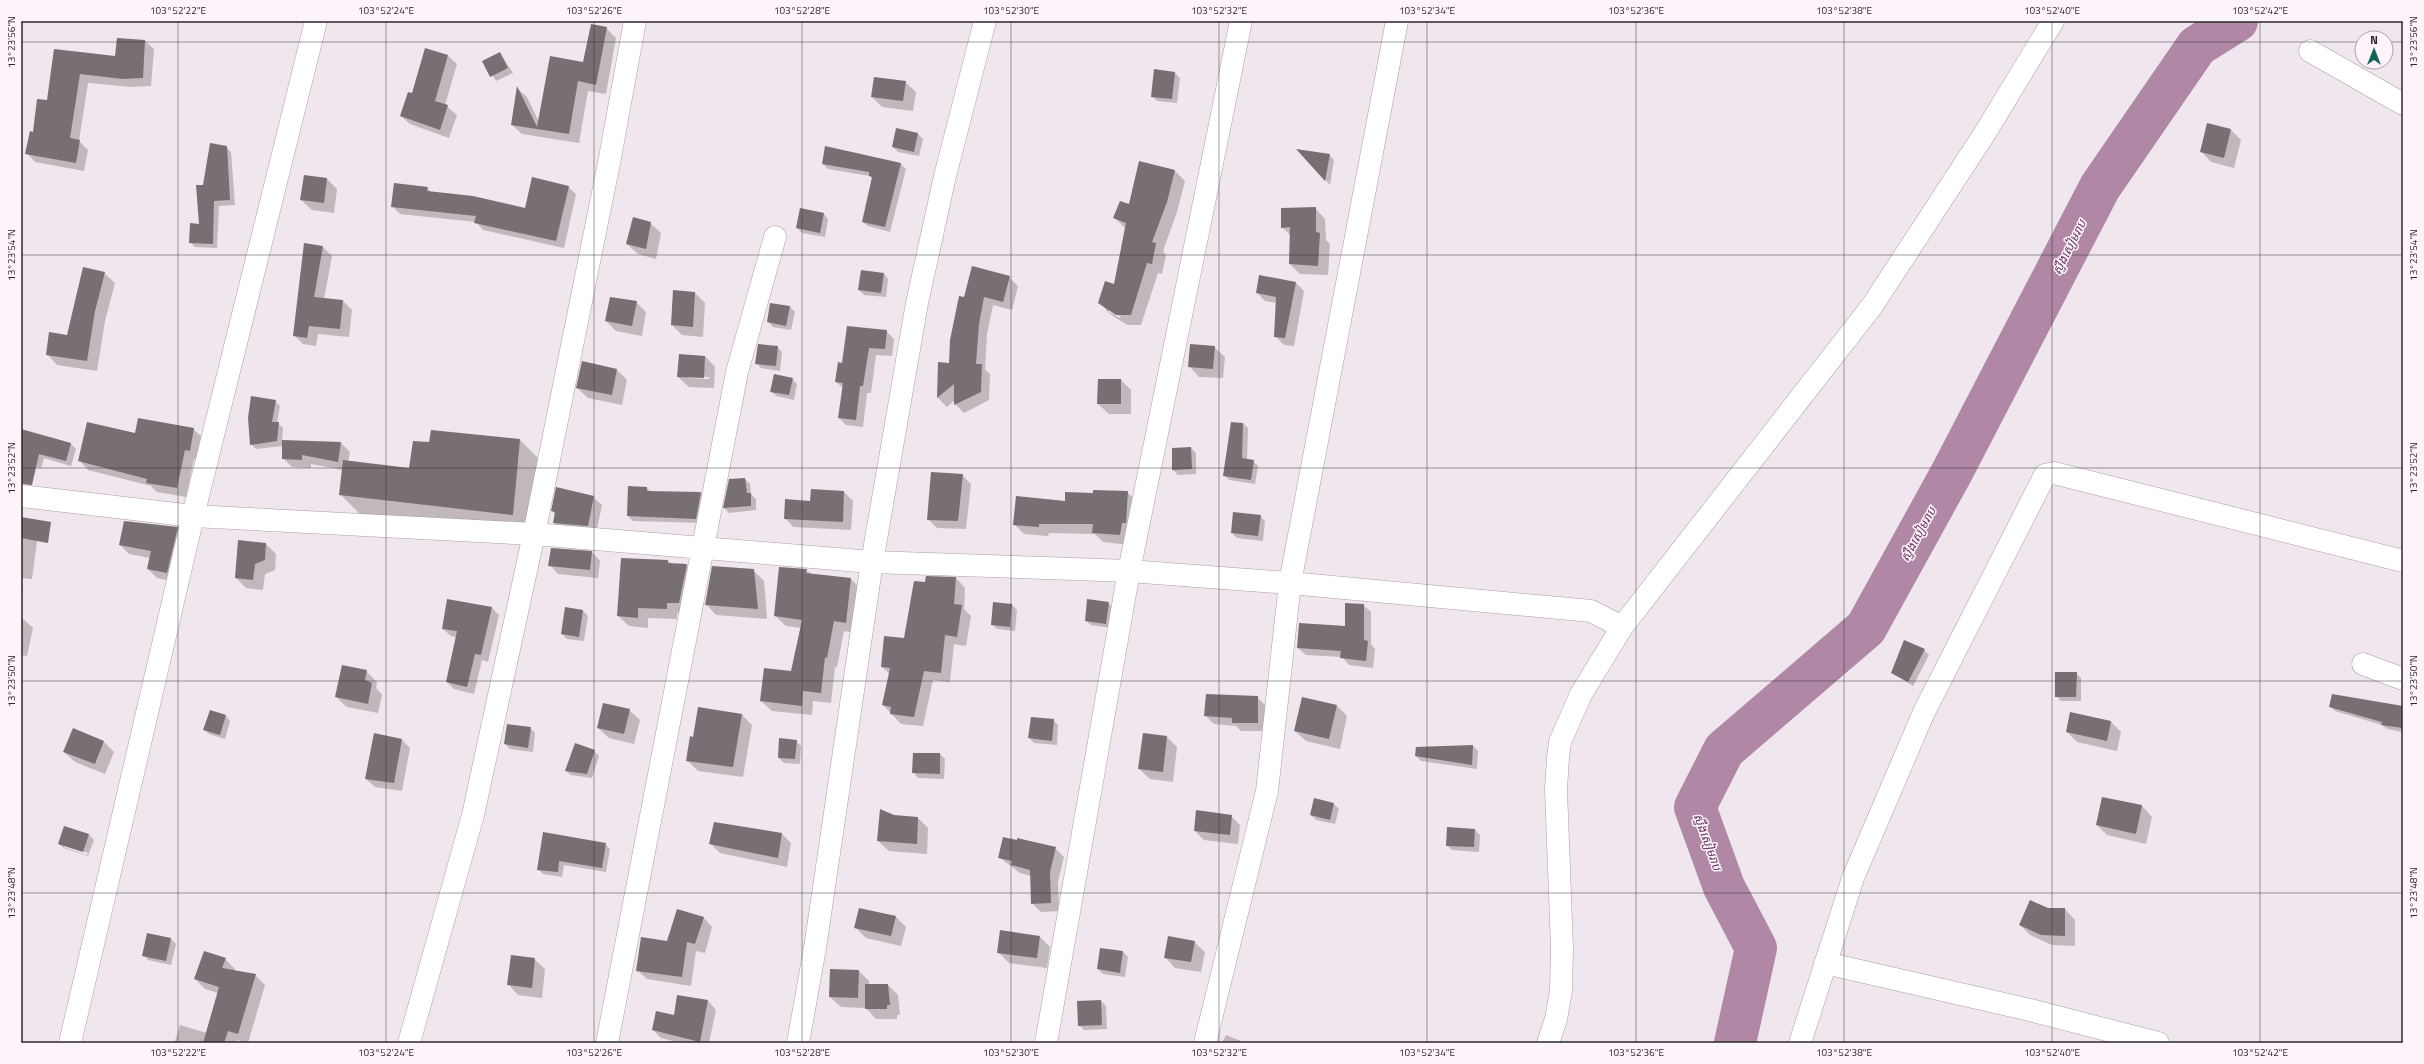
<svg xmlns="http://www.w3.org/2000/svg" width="2424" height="1064" viewBox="0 0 2424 1064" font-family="'Titillium Web','Noto Sans Khmer',sans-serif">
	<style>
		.shadow { fill: #0003; fill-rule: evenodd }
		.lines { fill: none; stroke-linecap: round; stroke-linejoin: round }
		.river { stroke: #b088a5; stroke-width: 42 }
		.building { fill: #786f75 }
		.minor-casing { stroke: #a89fa6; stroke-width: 23 }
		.minor { stroke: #fff; stroke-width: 22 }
		.ticks { fill: none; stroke: #2a2729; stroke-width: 1; stroke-opacity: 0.45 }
		.labels { text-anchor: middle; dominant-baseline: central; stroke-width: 3; stroke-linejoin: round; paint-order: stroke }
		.water-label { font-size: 12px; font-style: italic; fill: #69345c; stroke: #fdf3fa }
		.neatline { fill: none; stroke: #2a2729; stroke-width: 1.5 }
		.ticks-label { font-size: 10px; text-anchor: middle; fill: #2a2729 }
	</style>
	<rect width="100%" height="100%" fill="#f0e6ed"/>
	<g class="shadow">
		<polygon points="606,28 616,38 606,94 588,91 579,143 522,134 512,125 518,89 527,97 539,122 584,63"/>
		<polygon points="117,39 145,41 154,49 151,86 132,87 88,83 79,141 88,150 84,171 35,162 27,153 48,101 54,50 116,57"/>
		<polygon points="426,49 448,56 457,64 445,105 457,115 449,138 410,124 401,116 413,95"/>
		<polygon points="500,53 513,73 496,81 483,61"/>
		<polygon points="1175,73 1180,78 1177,103 1157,101 1152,96"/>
		<polygon points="905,82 916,92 913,111 882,107 872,97"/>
		<polygon points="2231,130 2241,140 2234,168 2211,162 2201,151"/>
		<polygon points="918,134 923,139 919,156 898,152 893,147"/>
		<polygon points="226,147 231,152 235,205 219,206 217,248 195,247 190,242 200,225 204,186"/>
		<polygon points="1298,150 1329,155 1334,160 1330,185"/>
		<path d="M1140 163 1175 171 1185 181 1177 212 1163 251 1166 255 1162 274 1158 273 1141 325H1127L1110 314 1100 303 1115 285 1125 228 1115 218 1129 206ZM1109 309 1121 317 1120 318 1109 312Z"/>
		<polygon points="823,164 901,164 906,169 890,232 868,226 863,222 873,179 870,176 828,169"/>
		<polygon points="327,179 337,189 334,213 312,210 301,200"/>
		<polygon points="568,187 576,194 564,248 483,230 476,222 400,214 392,206 427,188 432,193 526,209"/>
		<polygon points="1315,208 1325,219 1326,240 1330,244 1328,275 1300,274 1290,264 1291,236 1282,227"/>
		<polygon points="824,214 828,219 825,237 802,233 797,228"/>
		<polygon points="650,223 661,233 656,259 638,254 627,244"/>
		<polygon points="21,228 22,229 21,244"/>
		<polygon points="323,247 332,256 324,299 343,301 352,310 349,337 318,334 316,346 303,344 294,335"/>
		<polygon points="104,273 115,283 105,321 97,371 57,365 47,354 68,336"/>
		<polygon points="884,274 888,279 886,297 864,295 859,290"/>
		<polygon points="1009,277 1018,286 1012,310 993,305 987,334 985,369 990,374 989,400 964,413 955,404 955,400 947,407 938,398 939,363 950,364 964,298"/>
		<polygon points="1296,283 1304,291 1294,346 1284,345 1275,336 1277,303 1265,301 1257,293"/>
		<polygon points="674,291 695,293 705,303 703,337 682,335 672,325"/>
		<polygon points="636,302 646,312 642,336 616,331 606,321"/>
		<polygon points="771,304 790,307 795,312 791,330 773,327 768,322"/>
		<polygon points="886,331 894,339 892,356 876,355 871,393 867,393 863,427 846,425 839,418 843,388 836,382 843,364"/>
		<polygon points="777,347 782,352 780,371 761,368 756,363"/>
		<polygon points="1214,347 1225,357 1223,378 1199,377 1189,366"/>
		<path d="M705 356 715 367 714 388 689 387 678 377ZM688 376 709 377V379L688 378Z"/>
		<polygon points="617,370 627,380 622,405 588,398 577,388"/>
		<polygon points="792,379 797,384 794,400 776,396 771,391"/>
		<polygon points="1121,380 1131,390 1131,414 1109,414 1098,404"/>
		<polygon points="275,401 280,406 277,423 283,428 282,441 341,443 350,452 348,462 410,469 430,444 520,440 540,460 533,535 361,515 340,494 343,470 311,464 311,468 292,467 283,458 283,446 256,449 251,444"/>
		<polygon points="1243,423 1248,428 1247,460 1253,461 1258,466 1255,484 1229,480 1224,475"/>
		<polygon points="193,429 203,438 199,460 194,459 186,497 157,492 151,486 88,470 79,460 136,435"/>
		<polygon points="21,430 71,444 76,449 71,466 44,458 41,468 21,464"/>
		<polygon points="1191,448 1196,453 1196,474 1178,475 1173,470"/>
		<polygon points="962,475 971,484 966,529 937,528 929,520"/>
		<polygon points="745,479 750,484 751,494 756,499 756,510 729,513 724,508"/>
		<polygon points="647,488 651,492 701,493 706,498 701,523 633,521 628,516"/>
		<polygon points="844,492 853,501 851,530 793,527 785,518 811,502"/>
		<polygon points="1127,492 1137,502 1130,545 1103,542 1095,534 1049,533 1048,536 1024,534 1014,524 1065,502 1094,494"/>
		<polygon points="593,497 602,505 596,534 563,531 554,523 555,514 552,511"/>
		<polygon points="1260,516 1265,521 1263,541 1237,538 1232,533"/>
		<polygon points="21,522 38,534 32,579 21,578"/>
		<polygon points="177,528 186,537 176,582 157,578 148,569 150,558 129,554 120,545"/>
		<polygon points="266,544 276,554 275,570 265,574 263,590 246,588 236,578"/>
		<polygon points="551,549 592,552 600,561 598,578 558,574 550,565"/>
		<polygon points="668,561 672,564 687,565 697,576 690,613 677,613 677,619 648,618 648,628 629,626 618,616"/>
		<polygon points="753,570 764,581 767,619 716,615 706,604"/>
		<polygon points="806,570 811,574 851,579 861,589 856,633 844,631 837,667 835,667 831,703 813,701 812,715 772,711 761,701 792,672 801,628 786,626 775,616"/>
		<polygon points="956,578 965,588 964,609 971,616 966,646 954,644 950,682 933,680 923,726 901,724 883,705 890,674 882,667 905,639 926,583"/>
		<polygon points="21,581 23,584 21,599"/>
		<polygon points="448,600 492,608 499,615 488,662 482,660 474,694 454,689 447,682 457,637 451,636 443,629"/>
		<polygon points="1108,603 1113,608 1111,628 1091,625 1086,621"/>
		<polygon points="1012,605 1017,610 1015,631 997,629 992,624"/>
		<polygon points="1363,605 1371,612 1371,644 1375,649 1373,668 1349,665 1342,657 1306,655 1298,648 1346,627"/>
		<polygon points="566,608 583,611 588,616 584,641 567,639 562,634"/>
		<polygon points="21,617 33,628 27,656 21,655"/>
		<polygon points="1924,650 1929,655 1913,686 1892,673"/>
		<polygon points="366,671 377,682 376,688 382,695 378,713 347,707 336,697"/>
		<polygon points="2076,673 2081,678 2081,701 2061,701 2056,696"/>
		<polygon points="1257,697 1266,706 1266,731 1241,731 1236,726 1214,724 1205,715"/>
		<polygon points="1337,706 1347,716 1340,749 1306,741 1295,731"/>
		<polygon points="2330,706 2403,707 2403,732 2387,729 2382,725 2335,711"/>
		<polygon points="629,710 640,720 634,744 609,738 598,728"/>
		<polygon points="742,715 752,725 743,777 698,771 687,760 694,738"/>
		<polygon points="226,716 230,721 225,739 209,734 204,729"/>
		<polygon points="1053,720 1058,725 1057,745 1034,743 1029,738"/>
		<polygon points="2111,722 2121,732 2117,751 2077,742 2067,732"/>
		<polygon points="530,728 535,733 533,752 510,749 505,744"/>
		<polygon points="1167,737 1177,747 1173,782 1150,779 1139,769"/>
		<polygon points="402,740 410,748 402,791 375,787 366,779"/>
		<polygon points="796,741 801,746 800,764 784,763 779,758"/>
		<polygon points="104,742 114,752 105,774 75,762 64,752"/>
		<polygon points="1473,746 1478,751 1477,769 1421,761 1416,756 1417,748"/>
		<polygon points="594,751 599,756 592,778 571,775 566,771"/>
		<polygon points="940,754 945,759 944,779 918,778 914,773"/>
		<polygon points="1315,799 1334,804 1339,809 1335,824 1316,820 1311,815"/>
		<polygon points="2142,806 2152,817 2146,844 2107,835 2097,825"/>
		<polygon points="894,816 918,818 928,828 927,854 889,851 878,841"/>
		<polygon points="1231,816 1240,825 1238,844 1204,840 1195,831"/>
		<polygon points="715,823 782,834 791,843 787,867 720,853 710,843"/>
		<path d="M65 827 89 835 94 840 88 856 64 848 59 844ZM64 845 88 853 87 855 64 847Z"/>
		<polygon points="1475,830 1480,835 1479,852 1452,850 1447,845"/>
		<polygon points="544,833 605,844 610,849 606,872 564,865 562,877 543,874 538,869"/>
		<polygon points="1055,848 1064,857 1058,881 1059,911 1041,912 1032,903 1031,876 1020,873 999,857"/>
		<polygon points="2048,909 2065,909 2075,920 2075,946 2052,945 2030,935 2020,925"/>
		<polygon points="703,917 712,927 705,953 696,951 691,986 647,979 637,970 668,942"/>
		<polygon points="896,917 906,927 901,946 866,938 855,927"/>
		<polygon points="148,935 171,939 176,944 171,965 148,960 144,955"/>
		<polygon points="1040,937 1050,947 1047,968 1009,963 998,952"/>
		<polygon points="1194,942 1205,952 1201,972 1175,968 1165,957"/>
		<polygon points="1123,952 1128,957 1125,977 1103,974 1098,969"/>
		<polygon points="225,959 235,969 234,971 255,975 265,985 248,1043 237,1040 237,1043 177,1043 175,1041 180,1025 207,1033 218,993 205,989 195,979"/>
		<polygon points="534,959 545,969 542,998 518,995 508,984"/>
		<polygon points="859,971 869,981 869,985 888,985 898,995 900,1015 897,1015 897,1019 876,1019 866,1008 841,1007 830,997"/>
		<polygon points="708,1001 716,1010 709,1043 681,1043 661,1038 653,1030"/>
		<polygon points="1101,1001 1106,1006 1107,1029 1084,1030 1079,1025 1078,1002"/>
		<polygon points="1226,1035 1246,1043 1222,1043"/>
	</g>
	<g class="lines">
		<polyline class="river" points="1735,1043 1756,948 1724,887 1695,807 1724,750 1866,628 1952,472 2100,187 2197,46 2237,21"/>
	</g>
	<g class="building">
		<polygon points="591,24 607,27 596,85 578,81 569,134 511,125 517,86 537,127 550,56 583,62"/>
		<polygon points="117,38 145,40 143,78 123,79 80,74 70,138 80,140 76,163 25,154 30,131 33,132 37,99 47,100 54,49 115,56"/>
		<polygon points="425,48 448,55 435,101 448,105 440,130 400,116 408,92 412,93"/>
		<polygon points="500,52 508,68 490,77 482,61"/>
		<polygon points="1154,69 1175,72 1172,99 1151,97"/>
		<polygon points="874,77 906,81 903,101 871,97"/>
		<polygon points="2207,123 2231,129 2224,158 2200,152"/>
		<polygon points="896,128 918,133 914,152 892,147"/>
		<polygon points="210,143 227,146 230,200 214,201 213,244 189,243 190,223 199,224 196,185 203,185"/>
		<polygon points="825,146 901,163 885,227 862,222 872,177 869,176 869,172 822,164"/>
		<polygon points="1296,149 1330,154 1325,181"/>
		<polygon points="1139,161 1175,170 1167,202 1152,242 1156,243 1152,264 1147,263 1131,315 1116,315 1098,303 1105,281 1114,284 1126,223 1113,218 1120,201 1129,204"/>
		<polygon points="304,175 327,178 324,203 300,200"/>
		<polygon points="532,177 569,186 556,241 474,223 476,216 391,207 394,183 428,187 427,191 473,196 525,208"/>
		<polygon points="1316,207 1316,232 1320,233 1318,266 1289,264 1290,227 1281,228 1281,208"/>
		<polygon points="800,208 824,213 820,233 796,228"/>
		<polygon points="633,217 651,222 646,249 626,244"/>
		<polygon points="304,243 323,246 314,297 343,300 340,329 309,326 307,338 293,336"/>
		<polygon points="972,266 1010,276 1003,302 984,297 979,324 976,364 982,364 981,392 954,405 954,384 937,398 938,362 949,363 950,340 959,296 964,297"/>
		<polygon points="83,267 105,272 95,311 87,361 46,355 49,332 67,335"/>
		<polygon points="861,270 884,273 881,293 858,290"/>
		<polygon points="1259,275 1296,282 1285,338 1274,337 1276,297 1256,293"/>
		<polygon points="673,290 695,292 693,327 671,325"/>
		<polygon points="610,297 637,301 632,326 605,321"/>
		<polygon points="770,303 790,306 786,326 767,322"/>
		<polygon points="847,326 887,330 885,349 869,348 863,386 860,386 856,420 838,418 843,383 835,382 838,362 842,363"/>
		<polygon points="758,344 778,346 776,366 755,364"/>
		<polygon points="1190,344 1215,346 1213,369 1188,367"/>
		<polygon points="679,354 705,356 704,378 677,377"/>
		<polygon points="582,361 617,369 612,395 576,388"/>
		<polygon points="774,374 793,378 789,395 770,392"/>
		<polygon points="1098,379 1121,379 1121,404 1097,404"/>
		<polygon points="251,396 276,400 272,422 279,422 277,441 250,445 248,418"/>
		<polygon points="138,418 194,428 190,451 185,450 177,488 146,483 147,479 78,461 87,422 135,433"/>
		<polygon points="1231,422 1243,423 1242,458 1254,460 1251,480 1223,476"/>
		<polygon points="21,429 71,443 66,461 39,454 32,485 21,484"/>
		<polygon points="431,430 520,439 513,515 339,495 343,460 409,468 413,441 429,442"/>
		<polygon points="282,440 341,442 338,462 302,455 302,460 282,459"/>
		<polygon points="1191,447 1192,469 1172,470 1172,448"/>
		<polygon points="931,472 963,474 958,521 927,520"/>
		<polygon points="745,478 747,493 751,493 751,506 723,508 729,479"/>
		<polygon points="628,486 647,487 647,491 701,492 696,519 627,516"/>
		<polygon points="556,487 594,496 588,526 553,523 555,512 551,511"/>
		<polygon points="811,489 844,491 843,522 784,519 785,499 810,501"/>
		<polygon points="1093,490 1128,491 1126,523 1122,523 1120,535 1092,533 1093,524 1039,524 1039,527 1013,525 1016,496 1065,501 1065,492 1093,493"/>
		<polygon points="1233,512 1261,515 1258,536 1231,533"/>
		<polygon points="21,517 51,522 48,543 21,538"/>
		<polygon points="124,521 178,527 167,573 147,569 151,551 119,545"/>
		<polygon points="238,540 266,543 265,560 255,564 253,580 235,578"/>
		<polygon points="551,548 592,551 590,570 548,566"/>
		<polygon points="621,558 668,560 668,563 687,564 679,603 667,603 667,609 638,608 638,618 617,616"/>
		<polygon points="712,566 754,569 758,609 705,605"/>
		<polygon points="779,567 807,569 806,573 851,578 846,623 834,621 827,658 825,657 821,693 803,691 802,706 760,701 764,668 791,671 802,620 774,616"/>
		<polygon points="926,576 956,577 954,604 962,605 957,637 945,635 941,673 924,671 914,717 890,714 891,707 882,705 890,668 881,667 884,636 904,638 914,581 925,582"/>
		<polygon points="447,599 492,607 481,655 475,654 467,687 446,682 457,631 442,629"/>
		<polygon points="1087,599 1109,602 1106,624 1085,621"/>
		<polygon points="993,602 1012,604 1010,627 991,625"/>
		<polygon points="1345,603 1364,604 1364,640 1368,641 1366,661 1340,658 1341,651 1297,648 1299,623 1345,626"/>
		<polygon points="565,607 583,610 579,637 561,634"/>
		<polygon points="1904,640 1925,649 1908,682 1891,673"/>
		<polygon points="342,665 367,670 365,680 372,683 368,704 335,697"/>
		<polygon points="2055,672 2077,672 2076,697 2055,697"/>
		<polygon points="1206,694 1258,696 1258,723 1232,723 1232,718 1204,716"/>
		<polygon points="2332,694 2403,706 2403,728 2381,725 2382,722 2329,707"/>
		<polygon points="1302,697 1337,705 1329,739 1294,731"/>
		<polygon points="603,703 630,709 624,734 597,728"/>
		<polygon points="698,707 742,714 733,767 686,761 690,736 693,737"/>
		<polygon points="210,710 226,715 220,735 203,730"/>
		<polygon points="2070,712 2111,721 2107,741 2066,732"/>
		<polygon points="1031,717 1054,719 1052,741 1028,738"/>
		<polygon points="507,724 531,727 528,748 504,744"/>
		<polygon points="73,728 104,741 95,764 63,752"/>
		<polygon points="374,733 402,739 394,783 365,779"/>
		<polygon points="1143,733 1167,736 1163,772 1138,769"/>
		<polygon points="779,738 797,740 795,759 778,758"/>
		<polygon points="575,743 595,750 587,774 565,771"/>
		<polygon points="1473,745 1472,765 1415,756 1416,747"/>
		<polygon points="913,753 940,753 940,774 912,773"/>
		<polygon points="2102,797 2142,805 2136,834 2096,825"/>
		<polygon points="1314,798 1334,803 1330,820 1310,815"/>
		<polygon points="880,809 894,815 918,817 917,844 877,841"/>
		<polygon points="1196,810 1232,815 1230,835 1194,831"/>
		<polygon points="714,822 782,833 778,858 709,844"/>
		<polygon points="64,826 89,834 83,852 58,844"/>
		<polygon points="1447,827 1475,829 1474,847 1446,846"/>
		<polygon points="543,832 606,843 602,868 559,861 558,872 537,870"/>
		<polygon points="1003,837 1017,840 1017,838 1056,847 1050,872 1051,903 1031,904 1030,870 1011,865 1012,861 998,858"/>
		<polygon points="2030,900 2048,908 2065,908 2065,936 2041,935 2019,925"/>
		<polygon points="859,908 896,916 891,936 854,928"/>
		<polygon points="677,909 704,917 695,944 687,942 682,977 636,971 641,937 667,941"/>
		<polygon points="1000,930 1040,936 1037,958 997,953"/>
		<polygon points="147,933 171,938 166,961 142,956"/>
		<polygon points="1168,936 1195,941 1191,962 1164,958"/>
		<polygon points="1100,948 1123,951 1120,973 1097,969"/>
		<polygon points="204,951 226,958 222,968 256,974 238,1034 228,1031 224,1043 203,1043 219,987 194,979"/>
		<polygon points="511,955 535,958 532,988 507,985"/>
		<polygon points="830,969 859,970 858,998 829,997"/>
		<polygon points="865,984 888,984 890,1005 887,1005 887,1009 865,1009"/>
		<polygon points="677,995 708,1000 700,1042 652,1030 656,1011 674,1015"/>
		<polygon points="1101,1000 1102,1025 1078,1026 1077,1001"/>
	</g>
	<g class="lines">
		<g class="minor-casing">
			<g id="minor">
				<polyline points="2310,51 2403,104"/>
				<polyline points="21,496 193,516 534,534 872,562 1129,571 1290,583 1591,611 1622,627"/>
				<polyline points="2363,664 2403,679"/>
				<polyline points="1825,963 2030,1010 2158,1043"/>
				<polyline points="70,1043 193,516 316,21"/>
				<polyline points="409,1043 473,815 534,534 609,163 635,21"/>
				<polyline points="607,1043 737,372 775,237"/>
				<polyline points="798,1043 815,948 872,562 917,303 945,176 985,21"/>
				<polyline points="1046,1043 1129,571 1241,21"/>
				<polyline points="1205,1043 1267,791 1290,583 1397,21"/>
				<polyline points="1548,1043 1556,1019 1561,991 1562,948 1556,789 1558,758 1560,742 1581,694 1622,627 1872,306 1985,133 2053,21"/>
				<polyline points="1800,1043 1853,878 1924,712 2045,475 2054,473 2403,561"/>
			</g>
		</g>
		<use href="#minor" class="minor"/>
	</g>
	<path class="ticks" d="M178 21V1043M386 21V1043M594 21V1043M802 21V1043M1011 21V1043M1219 21V1043M1427 21V1043M1636 21V1043M1844 21V1043M2052 21V1043M2260 21V1043M21 42H2362M2386 42H2403M21 255H2403M21 468H2403M21 681H2403M21 893H2403"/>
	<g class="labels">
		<g class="water-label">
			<text transform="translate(2069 247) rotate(-63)">ស្ទឹងសៀមរាប</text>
			<text transform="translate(1918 534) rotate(-61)">ស្ទឹងសៀមរាប</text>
			<text transform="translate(1708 842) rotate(70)">ស្ទឹងសៀមរាប</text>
		</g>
	</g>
	<rect width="2424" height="1064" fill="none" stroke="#fdf3fa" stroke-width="44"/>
	<g transform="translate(2374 50)"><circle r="19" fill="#fdf3fa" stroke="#a9a1a6"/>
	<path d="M0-3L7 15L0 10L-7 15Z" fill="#15625c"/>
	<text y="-6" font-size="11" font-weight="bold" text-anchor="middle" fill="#2a2729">N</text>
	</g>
	<rect x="22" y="22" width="2380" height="1020" class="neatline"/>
	<g class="ticks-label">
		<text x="178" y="14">103°52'22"E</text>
		<text x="386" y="14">103°52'24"E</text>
		<text x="594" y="14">103°52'26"E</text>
		<text x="802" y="14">103°52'28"E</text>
		<text x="1011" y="14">103°52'30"E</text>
		<text x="1219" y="14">103°52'32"E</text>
		<text x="1427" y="14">103°52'34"E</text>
		<text x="1636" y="14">103°52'36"E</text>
		<text x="1844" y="14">103°52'38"E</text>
		<text x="2052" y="14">103°52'40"E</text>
		<text x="2260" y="14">103°52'42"E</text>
		<text transform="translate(11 42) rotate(-90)" y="4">13°23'56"N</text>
		<text transform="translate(2413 42) rotate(-90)" y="4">13°23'56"N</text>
		<text transform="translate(11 255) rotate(-90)" y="4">13°23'54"N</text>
		<text transform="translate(2413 255) rotate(-90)" y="4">13°23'54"N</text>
		<text transform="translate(11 468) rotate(-90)" y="4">13°23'52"N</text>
		<text transform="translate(2413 468) rotate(-90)" y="4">13°23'52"N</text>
		<text transform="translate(11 681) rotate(-90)" y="4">13°23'50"N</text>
		<text transform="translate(2413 681) rotate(-90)" y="4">13°23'50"N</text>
		<text transform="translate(11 893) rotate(-90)" y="4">13°23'48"N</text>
		<text transform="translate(2413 893) rotate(-90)" y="4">13°23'48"N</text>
		<text x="178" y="1056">103°52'22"E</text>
		<text x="386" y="1056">103°52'24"E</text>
		<text x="594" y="1056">103°52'26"E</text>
		<text x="802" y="1056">103°52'28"E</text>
		<text x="1011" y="1056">103°52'30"E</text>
		<text x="1219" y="1056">103°52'32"E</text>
		<text x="1427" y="1056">103°52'34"E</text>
		<text x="1636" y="1056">103°52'36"E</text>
		<text x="1844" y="1056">103°52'38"E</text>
		<text x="2052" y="1056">103°52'40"E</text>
		<text x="2260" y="1056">103°52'42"E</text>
	</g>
</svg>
